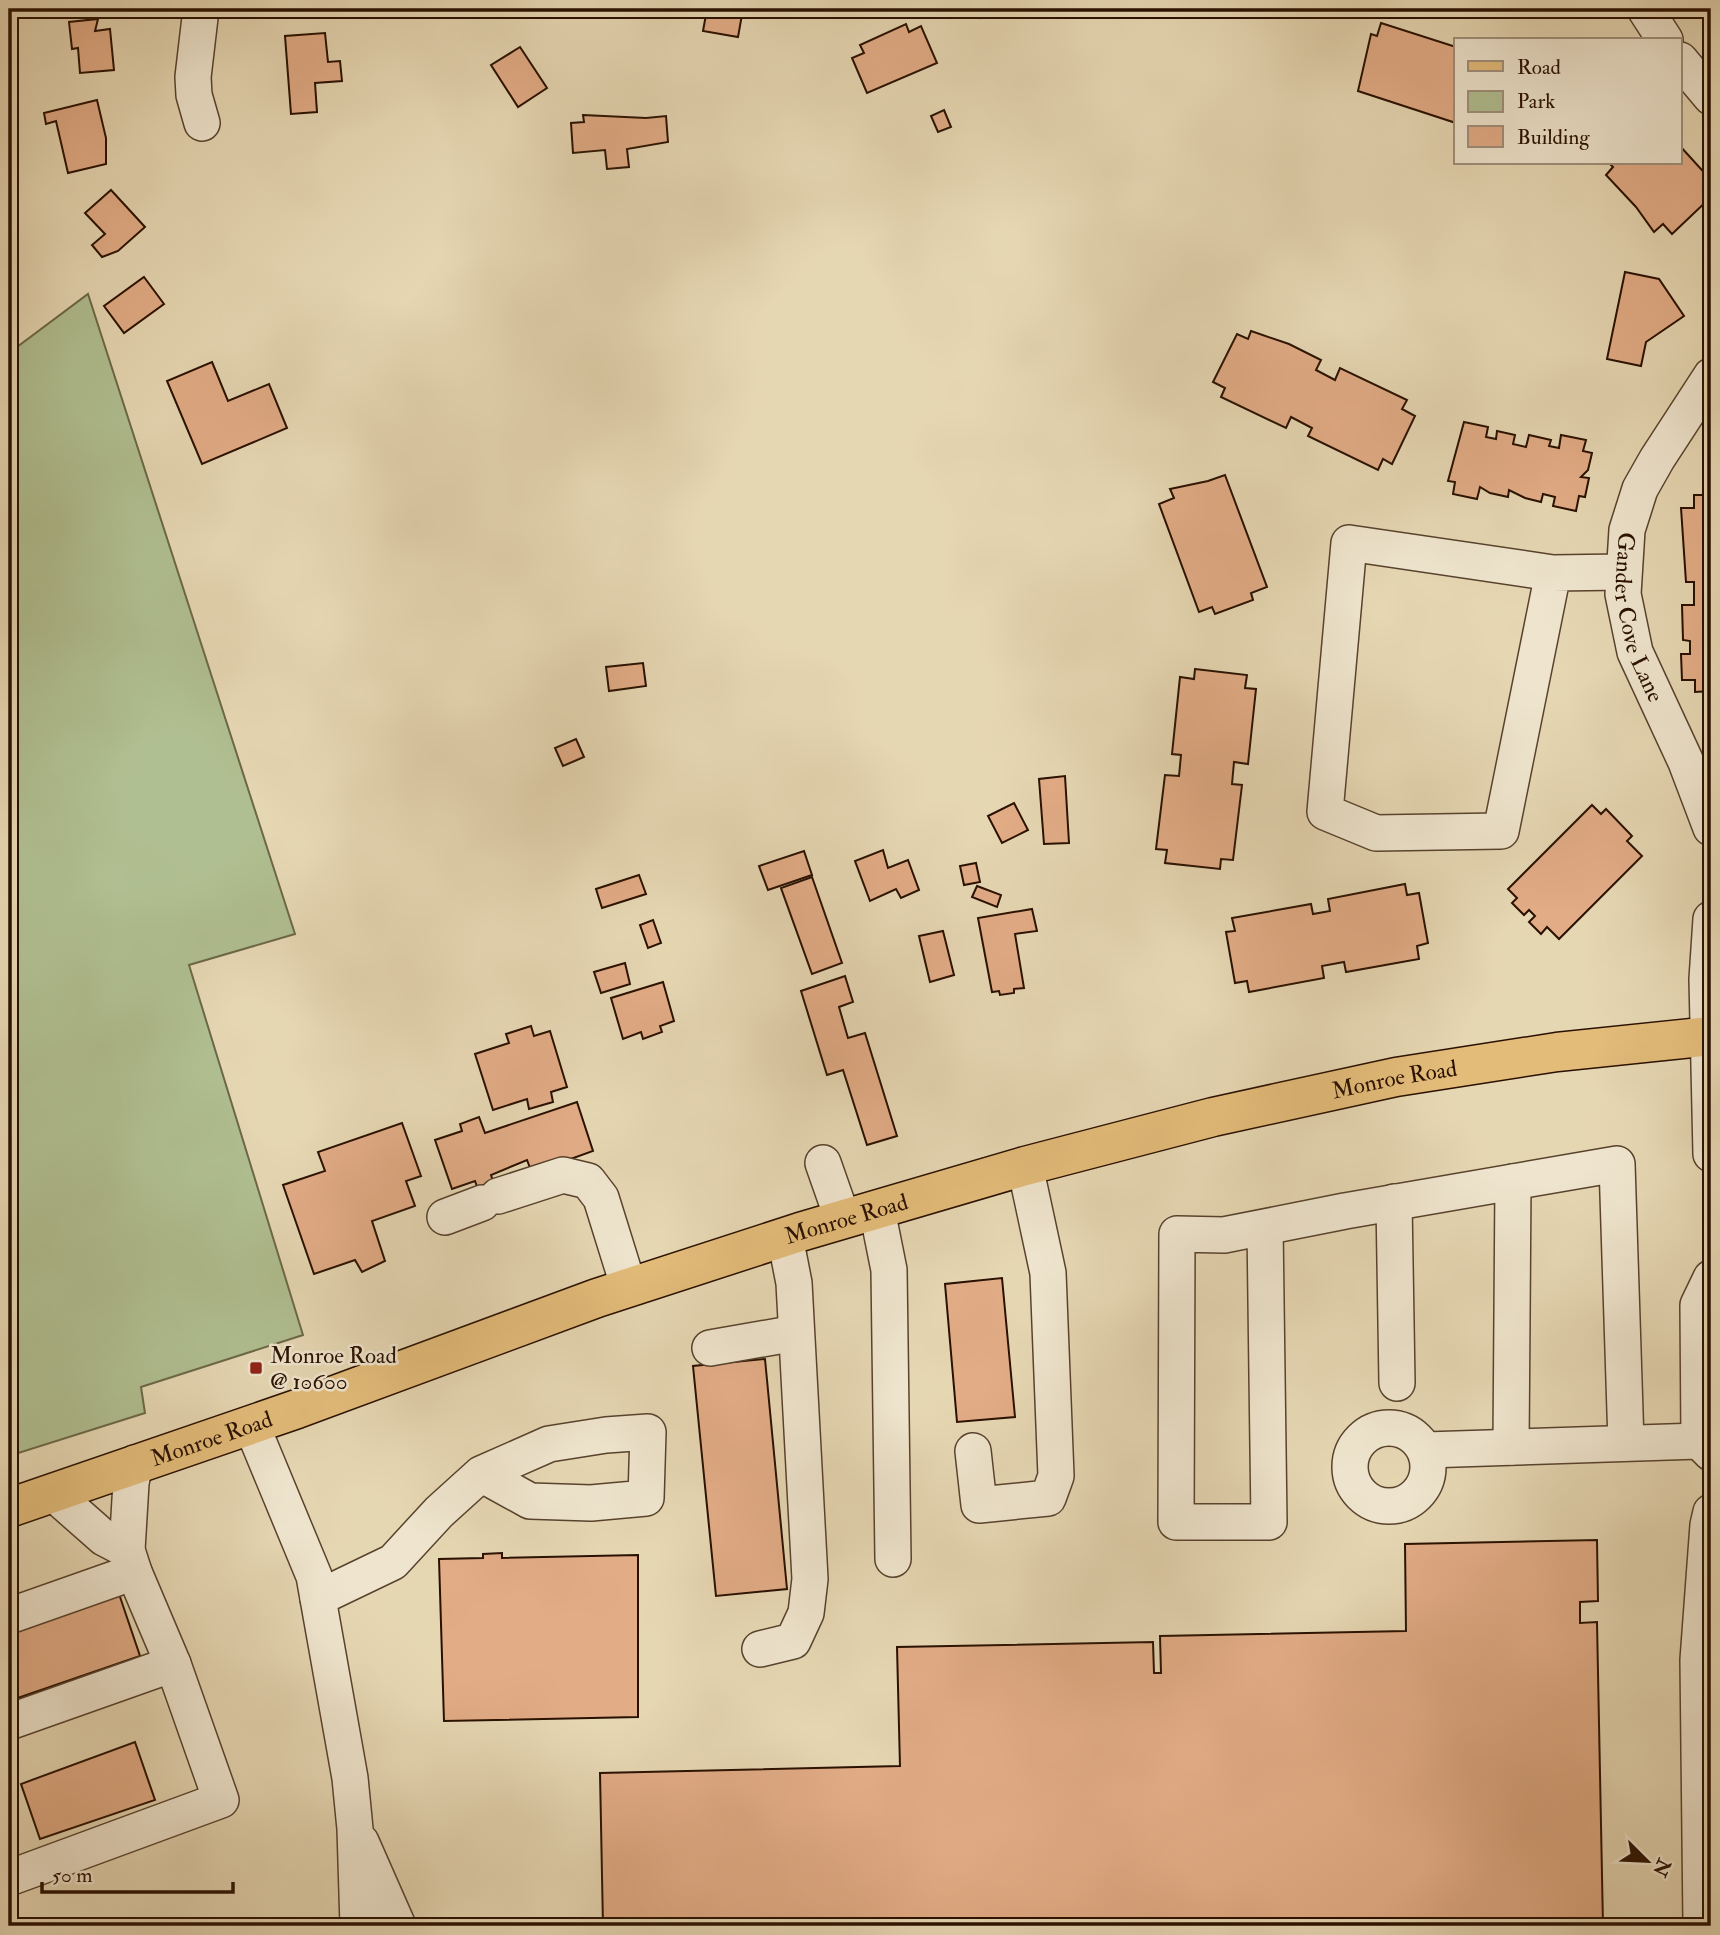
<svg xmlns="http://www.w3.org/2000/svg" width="1720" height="1935" viewBox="0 0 1720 1935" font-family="'IM FELL Double Pica',serif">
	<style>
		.green { fill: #b0bf91; stroke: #6c6848; stroke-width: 2 }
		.building { fill: #e2ac86; stroke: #291000; stroke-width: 2 }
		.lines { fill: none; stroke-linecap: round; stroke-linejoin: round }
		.minor-casing { stroke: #58422d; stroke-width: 38 }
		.major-casing { stroke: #291000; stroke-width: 41 }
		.minor { stroke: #efe5ce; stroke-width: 35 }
		.major { stroke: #e3bc7a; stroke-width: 38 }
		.poi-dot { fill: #8f2418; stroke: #efe5ce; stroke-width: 2.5 }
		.labels { text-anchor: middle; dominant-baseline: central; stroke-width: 5; stroke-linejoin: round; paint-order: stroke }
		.street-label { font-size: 23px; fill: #291000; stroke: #efe5ce }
		.poi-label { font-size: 23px; fill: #291000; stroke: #efe5ce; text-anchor: start }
	</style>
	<rect width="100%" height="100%" fill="#e6d7b3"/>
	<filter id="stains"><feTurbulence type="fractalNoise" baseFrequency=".00286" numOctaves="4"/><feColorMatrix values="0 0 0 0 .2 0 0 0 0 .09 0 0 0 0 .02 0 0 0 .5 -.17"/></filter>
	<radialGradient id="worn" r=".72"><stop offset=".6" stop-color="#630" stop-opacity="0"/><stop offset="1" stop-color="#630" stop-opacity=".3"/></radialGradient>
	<polygon class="green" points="88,294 295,934 189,965 303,1335 141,1387 145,1413 9,1456 9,353"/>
	<g class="building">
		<polygon points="707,9 743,9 738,37 703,31"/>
		<polygon points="944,9 981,9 979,18"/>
		<polygon points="98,19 95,31 110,29 114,70 80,73 78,48 72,49 69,22"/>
		<polygon points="1381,23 1456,47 1456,123 1358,91 1371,34 1377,36"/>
		<polygon points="906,24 909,32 921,26 937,63 867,93 852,58 864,53 860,45"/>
		<polygon points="325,33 328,62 340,61 342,81 315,83 317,112 291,114 285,36"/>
		<polygon points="520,47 547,88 518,107 491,65"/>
		<polygon points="97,100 106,138 106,164 68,173 56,121 46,124 44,113"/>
		<polygon points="944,110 951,127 938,132 931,116"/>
		<polygon points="583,115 646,118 666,116 668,142 627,149 629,167 607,169 605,150 573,153 571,123 584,122"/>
		<polygon points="1680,146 1711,180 1703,189 1711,197 1672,234 1663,224 1654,232 1636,207 1606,175 1613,167 1609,163 1680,163"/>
		<polygon points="111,190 145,227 118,251 102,257 92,245 105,234 85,213"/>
		<polygon points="1625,272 1659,279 1684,316 1646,342 1641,366 1607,359"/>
		<polygon points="144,277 164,304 124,333 104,306"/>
		<polygon points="1251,331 1289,344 1321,360 1316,370 1335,380 1340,368 1407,400 1402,409 1415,416 1392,464 1383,459 1378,470 1308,436 1312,428 1291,417 1286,428 1221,397 1225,388 1213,382 1237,334 1248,339"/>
		<polygon points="212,362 228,401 269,384 287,428 202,464 167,381"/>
		<polygon points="1464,422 1488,427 1486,437 1496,439 1497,431 1515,435 1513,444 1526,447 1529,435 1551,440 1549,446 1559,448 1561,435 1586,440 1583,451 1592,453 1588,470 1581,477 1589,478 1585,497 1579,496 1576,511 1553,506 1555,497 1543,494 1541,502 1525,498 1509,490 1508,497 1490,493 1480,487 1477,499 1453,494 1455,482 1448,481"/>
		<polygon points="1225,475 1267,587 1251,593 1253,600 1215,614 1212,607 1199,612 1159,504 1174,498 1170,489 1208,481"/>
		<polygon points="1694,495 1711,495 1711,691 1695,692 1695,680 1682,680 1681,654 1690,654 1690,641 1683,640 1682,605 1694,605 1694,582 1686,582 1681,508 1694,508"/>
		<polygon points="643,663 646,686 609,691 606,667"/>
		<polygon points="1195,669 1247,675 1245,688 1256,689 1248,764 1234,762 1232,784 1242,785 1233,860 1221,859 1220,869 1165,863 1167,850 1156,849 1165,775 1179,776 1181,755 1172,754 1180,677 1194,679"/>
		<polygon points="576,739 584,757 563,766 555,748"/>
		<polygon points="1065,776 1069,843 1044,844 1039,779"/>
		<polygon points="1014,803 1028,830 1002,843 988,816"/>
		<polygon points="1592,805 1601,814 1606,809 1632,836 1627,841 1642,856 1559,939 1547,927 1541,934 1529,922 1535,916 1529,910 1524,915 1512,903 1517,898 1508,889"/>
		<polygon points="883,850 888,868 908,860 919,890 901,898 896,889 870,901 855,861"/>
		<polygon points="804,851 812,875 768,890 759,866"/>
		<polygon points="976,863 980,882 964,885 960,866"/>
		<polygon points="639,875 646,894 602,908 596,889"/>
		<polygon points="812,877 842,963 812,974 781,888"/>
		<polygon points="1405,884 1407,895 1419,893 1428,943 1417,946 1419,959 1346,972 1344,962 1322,966 1324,978 1249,992 1247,981 1235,983 1226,932 1235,931 1232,918 1311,904 1313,914 1330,911 1328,899"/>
		<polygon points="977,886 1001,895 997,907 972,897"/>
		<polygon points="1032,909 1037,931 1015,934 1024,988 1014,989 1014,993 1000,995 999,991 992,992 978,918"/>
		<polygon points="653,920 661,943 648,948 640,925"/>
		<polygon points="943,931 954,975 930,982 919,936"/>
		<polygon points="625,963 630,984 601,993 594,972"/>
		<polygon points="845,976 853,1002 839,1007 848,1038 865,1033 897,1136 867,1145 843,1070 827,1075 801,991"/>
		<polygon points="663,982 674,1021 660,1026 662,1032 643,1039 641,1032 623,1039 611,998"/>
		<polygon points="531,1026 534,1036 550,1031 567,1087 551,1092 553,1102 529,1109 527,1099 493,1110 475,1054 509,1043 506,1034"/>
		<polygon points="577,1102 593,1151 532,1173 527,1160 491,1175 502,1207 486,1212 475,1181 452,1189 435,1140 462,1131 460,1124 479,1117 485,1133"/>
		<polygon points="402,1123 421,1176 406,1181 415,1206 372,1221 385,1261 362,1272 355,1260 314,1274 283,1185 325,1171 318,1152"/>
		<polygon points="1002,1278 1015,1417 957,1422 945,1284"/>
		<polygon points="765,1359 787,1589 716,1596 693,1366"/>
		<polygon points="1597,1540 1598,1601 1580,1602 1580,1623 1597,1622 1603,1926 603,1926 600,1773 900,1766 897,1647 1153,1642 1154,1673 1161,1673 1160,1636 1406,1631 1405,1544"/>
		<polygon points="502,1553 502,1558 638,1555 638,1717 444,1721 439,1559 483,1558 483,1554"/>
		<polygon points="118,1591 140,1656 9,1701 9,1629"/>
		<polygon points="135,1742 155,1800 40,1839 21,1784"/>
	</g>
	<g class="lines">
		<g class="minor-casing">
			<g id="minor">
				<polyline points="201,9 193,77 194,95 202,123"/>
				<polyline points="1645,9 1665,40"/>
				<polyline points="1680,60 1711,97"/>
				<path id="s1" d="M1711 376 1657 459 1640 489 1627 530 1623 594 1635 652 1686 762 1711 828"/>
				<polyline points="1553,573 1501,831 1376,833 1325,812 1349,543 1553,573 1623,572"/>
				<polyline points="1711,919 1707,979 1711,1154"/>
				<polyline points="823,1163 843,1220"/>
				<polyline points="498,1196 563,1175 588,1181 601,1198 629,1288"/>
				<polyline points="1394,1202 1397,1383"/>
				<polyline points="877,1210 889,1270 893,1559"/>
				<polyline points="445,1217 482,1203"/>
				<polyline points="1265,1227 1269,1522 1176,1522 1177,1234 1224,1235 1345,1211 1617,1164 1626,1443"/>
				<polyline points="1711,1278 1698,1305 1699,1441 1711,1453"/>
				<polyline points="710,1348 796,1333"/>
				<polyline points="251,1424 314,1576 350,1778 355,1829 358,1926"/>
				<circle cx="1389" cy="1467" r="39"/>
				<polyline points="1511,1447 1513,1182"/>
				<polyline points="1426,1450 1699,1441"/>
				<polyline points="973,1451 979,1505 1048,1498 1056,1476 1048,1273 1025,1166"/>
				<polyline points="53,1493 104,1538 127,1550"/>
				<polyline points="318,1598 393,1562 439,1512 481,1474 549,1444 606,1435 648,1432 646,1498 591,1503 530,1501 481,1474"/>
				<polyline points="9,1616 134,1572"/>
				<polyline points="760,1649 793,1641 806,1613 810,1579 794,1283 785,1237"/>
				<polyline points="9,1722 173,1664 134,1572 127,1550 131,1483 135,1463"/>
				<polyline points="361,1842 398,1926"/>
				<polyline points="9,1878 221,1800 173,1664"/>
				<polyline points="1701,1926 1698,1660 1708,1525 1711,1512"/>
			</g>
		</g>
		<g class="major-casing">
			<g id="major">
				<path id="s2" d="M9 1508 297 1409 597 1298 800 1232 1025 1166 1213 1117 1396 1077 1557 1052 1711 1036"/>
			</g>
		</g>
		<use href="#minor" class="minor"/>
		<use href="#major" class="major"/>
	</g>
	<rect class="poi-dot" x="249" y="1361" width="14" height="14" rx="3.5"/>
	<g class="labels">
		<g class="street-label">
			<text stroke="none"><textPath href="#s1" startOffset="266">Gander Cove Lane</textPath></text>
			<text stroke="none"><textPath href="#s2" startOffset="1452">Monroe Road</textPath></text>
			<text stroke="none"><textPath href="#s2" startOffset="886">Monroe Road</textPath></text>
			<text stroke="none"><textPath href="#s2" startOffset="214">Monroe Road</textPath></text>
		</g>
		<g class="poi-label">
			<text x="270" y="1355">Monroe Road<tspan x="270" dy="26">@ 10600</tspan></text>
		</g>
	</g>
	<rect width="1720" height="1935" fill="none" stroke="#e6d7b3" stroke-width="35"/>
	<rect x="10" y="10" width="1699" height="1914" fill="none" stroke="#291000" stroke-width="3.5"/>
	<rect x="18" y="18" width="1685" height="1900" fill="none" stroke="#291000" stroke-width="2"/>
	<rect x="1454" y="38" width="228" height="126" fill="#efe5ce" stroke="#a0907c" stroke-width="2"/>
	<rect x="1468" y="61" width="35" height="10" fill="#e3bc7a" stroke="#a0907c" stroke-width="2"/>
	<text x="1517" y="74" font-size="21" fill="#291000">Road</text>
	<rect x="1468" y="91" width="35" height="21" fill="#b0bf91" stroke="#a0907c" stroke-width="2"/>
	<text x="1517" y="108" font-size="21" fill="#291000">Park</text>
	<rect x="1468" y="126" width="35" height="21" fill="#e2ac86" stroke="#a0907c" stroke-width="2"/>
	<text x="1517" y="144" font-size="21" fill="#291000">Building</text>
	<g transform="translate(1647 1861) rotate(114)" stroke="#efe5ce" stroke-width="5" paint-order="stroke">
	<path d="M0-5L12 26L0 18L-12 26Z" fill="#291000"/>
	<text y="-10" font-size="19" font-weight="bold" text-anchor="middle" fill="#291000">N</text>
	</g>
	<path d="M42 1882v10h191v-10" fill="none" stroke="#291000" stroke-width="3.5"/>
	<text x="52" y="1882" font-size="21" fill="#291000" stroke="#efe5ce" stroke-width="5" paint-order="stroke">50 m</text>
	<rect width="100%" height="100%" filter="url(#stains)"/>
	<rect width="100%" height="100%" fill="url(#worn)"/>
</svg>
